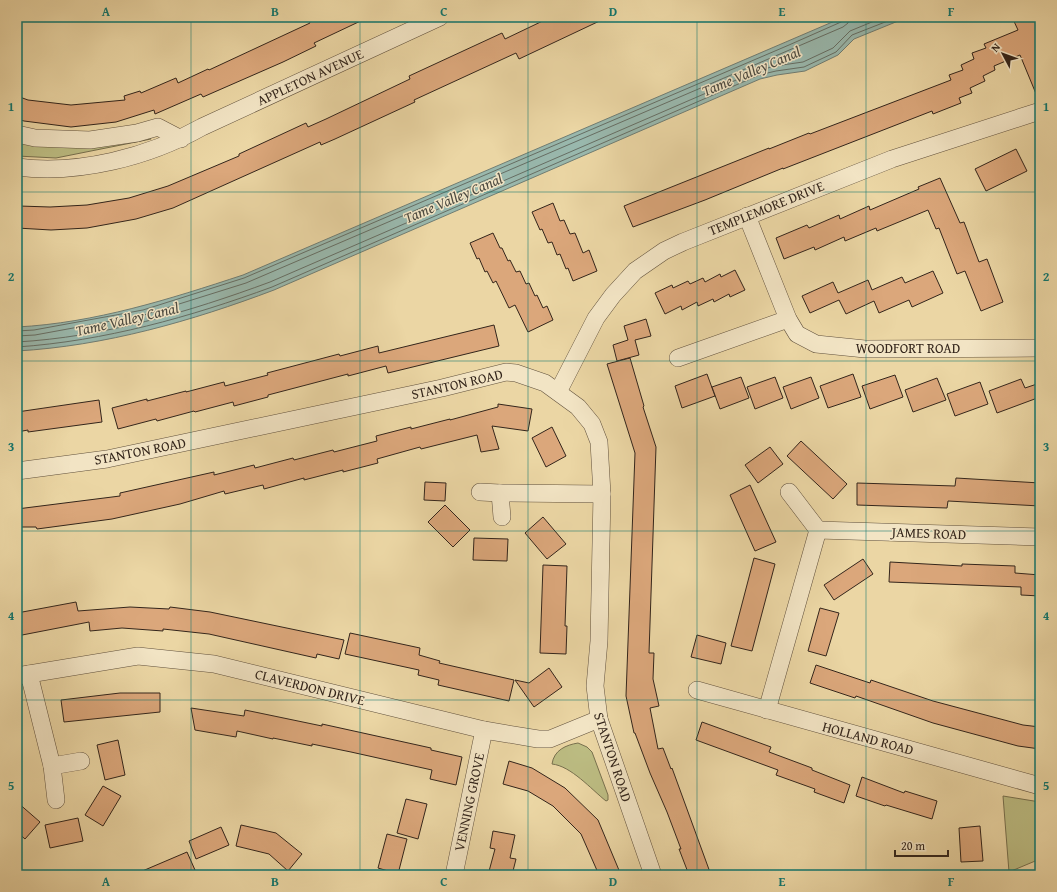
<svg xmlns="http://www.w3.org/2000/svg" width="1057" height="892" viewBox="0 0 1057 892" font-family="'Gentium Book Plus',serif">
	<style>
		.green { fill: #bcbc82; stroke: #78704e }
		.water { fill: #99b8ad; stroke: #707d73 }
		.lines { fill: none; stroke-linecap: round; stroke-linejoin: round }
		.shore { stroke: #666e64; stroke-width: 1 }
		.building { fill: #dba77b; stroke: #33251b }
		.minor-casing { stroke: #61513d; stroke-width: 18 }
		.minor { stroke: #f2e4c4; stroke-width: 17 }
		.grid { fill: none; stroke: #0f766e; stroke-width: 1; stroke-opacity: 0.55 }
		.labels { text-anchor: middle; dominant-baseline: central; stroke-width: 3; stroke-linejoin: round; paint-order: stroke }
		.street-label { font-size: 14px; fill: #33251b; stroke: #f2e4c4 }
		.water-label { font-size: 15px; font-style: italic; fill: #4c4a40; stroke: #f2e4c4 }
		.neatline { fill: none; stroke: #0f766e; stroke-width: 1.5 }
		.grid-label { font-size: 13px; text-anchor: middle; font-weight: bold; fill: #0f766e }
	</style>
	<rect width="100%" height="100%" fill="#ebd6a4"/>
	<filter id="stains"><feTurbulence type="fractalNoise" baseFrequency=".005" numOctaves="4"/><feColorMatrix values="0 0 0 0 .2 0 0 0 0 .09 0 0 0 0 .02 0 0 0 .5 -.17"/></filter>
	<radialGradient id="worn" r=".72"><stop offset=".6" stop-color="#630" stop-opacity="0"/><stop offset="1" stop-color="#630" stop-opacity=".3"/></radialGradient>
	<g class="green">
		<polygon points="148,134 151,139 56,158 17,156 17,140"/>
		<path d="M578 743 587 747 592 752 608 795V800L606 801C591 789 571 766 552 764 554 750 566 745 578 743Z"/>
		<polygon points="1003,796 1040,802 1040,859 1009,872"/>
	</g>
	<path class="water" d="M844 17H908L854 39 838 55 805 71 777 75 760 79 274 290C192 321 105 346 17 351V327C95 323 170 299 243 275Z"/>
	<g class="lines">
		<g class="shore">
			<polyline points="17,331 34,330 143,310 244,278 789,45 841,22 844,20 844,17"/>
			<polyline points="17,336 35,335 144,315 246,283 843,27 848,23 849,17"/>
			<path d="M17 342C104 337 189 312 270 282L757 71 775 66 803 62 833 48 850 31 884 17"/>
			<path d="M17 347C105 341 190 317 272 287L759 75 776 71 804 67 836 52 852 35 898 17"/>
		</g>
	</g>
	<g class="building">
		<polygon points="307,17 369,17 314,43 316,46 283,62 203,97 201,94 155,114 154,110 116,122 71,127 24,121 17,119 17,96 28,100 71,105 125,100 124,96 140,91 141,93 176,78 178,83 208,69 209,70 310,23"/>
		<polygon points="551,17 608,17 519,59 516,53 414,100 415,102 335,139 321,145 320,142 173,208 136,219 87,228 51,230 17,228 19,206 50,207 87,205 129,198 168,186 239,156 239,154 306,123 308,127 326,119 410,79 409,76 502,33 505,39"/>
		<polygon points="1012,17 1040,17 1040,101 1039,101 1020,55 994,66 995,70 983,76 985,81 970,88 972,93 959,98 961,103 933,114 932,111 783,169 783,168 705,200 633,227 624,206 769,148 769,149 809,133 810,134 951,80 949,75 963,70 961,65 974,59 972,53 986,48 984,44 1018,30"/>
		<polygon points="1016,149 1027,171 986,191 975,169"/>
		<polygon points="940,178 960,223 964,222 979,262 987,259 1003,302 981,311 965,271 957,274 939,228 936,229 928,210 877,231 876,228 845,241 844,237 815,250 814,247 784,259 776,238 807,225 809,228 839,215 840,219 869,206 870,210 919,189 918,187"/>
		<polygon points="553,203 560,221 564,220 570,234 575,233 583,253 589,250 597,271 573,281 568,268 566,269 560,254 557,255 552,242 548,243 542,229 540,230 532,212"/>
		<polygon points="493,233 500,248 502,248 508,261 510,260 516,272 520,271 526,284 529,283 535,296 537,295 543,308 547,306 553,320 528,332 515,305 509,308 496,281 493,283 487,271 485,272 479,258 477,259 470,243"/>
		<polygon points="735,270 745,290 730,297 729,294 714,302 713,299 698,306 697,302 682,310 681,306 665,314 655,293 672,285 673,288 688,281 690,284 703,278 705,282 720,274 721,277"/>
		<polygon points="933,271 943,293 912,307 909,300 879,313 874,301 846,314 839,300 810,313 802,296 833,282 838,293 868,280 872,290 902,277 905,283"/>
		<polygon points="646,319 651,336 635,340 639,355 617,361 613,345 628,340 624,326"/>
		<polygon points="494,325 499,346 388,373 386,366 348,376 348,374 310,384 268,395 268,397 234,406 233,402 195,412 194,411 157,421 156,419 118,429 112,408 147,399 147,401 186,391 186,392 224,382 225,386 268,375 267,373 339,354 340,356 378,346 379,353"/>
		<polygon points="630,358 644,406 643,407 656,447 649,653 654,653 653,679 659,706 650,708 658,749 663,748 671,769 672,768 711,875 689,875 679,849 681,849 667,812 650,773 635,733 634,733 626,696 635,453 607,364"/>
		<polygon points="707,374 715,396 682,408 675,386"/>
		<polygon points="853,374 861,397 828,408 820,386"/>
		<polygon points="895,375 903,397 870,409 862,386"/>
		<polygon points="741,377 749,398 720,409 712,387"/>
		<polygon points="775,377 783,398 755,409 747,387"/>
		<polygon points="811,377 819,398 791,409 783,387"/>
		<polygon points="937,378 946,400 913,412 905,390"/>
		<polygon points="1021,379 1025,388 1040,383 1040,397 997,413 989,391"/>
		<polygon points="980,382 988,404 955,416 947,394"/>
		<polygon points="99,400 102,422 28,432 28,430 17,432 17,412"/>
		<polygon points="498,404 532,409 528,431 492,426 499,449 481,452 477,435 421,449 420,447 377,459 378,463 343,472 343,470 304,480 304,478 264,489 263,485 225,494 224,491 180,504 112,519 37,529 36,527 17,527 17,509 120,496 120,493 214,472 214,475 254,465 255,468 293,458 294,460 333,450 334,452 377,441 376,436 411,427 411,429 450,419 450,420 498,407"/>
		<polygon points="552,427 566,456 546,467 532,438"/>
		<polygon points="801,441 847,484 833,499 787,456"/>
		<polygon points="770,447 783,464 758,483 745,465"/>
		<polygon points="956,478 1040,483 1040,506 948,501 947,508 857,505 857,483 955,486"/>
		<polygon points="425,482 446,483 445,501 424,500"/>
		<polygon points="750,485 776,542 755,551 730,495"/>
		<polygon points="445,505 470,530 453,547 428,522"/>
		<polygon points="543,517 566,544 547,559 525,533"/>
		<polygon points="474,538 508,539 507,561 473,560"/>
		<polygon points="754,558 775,564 752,651 731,646"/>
		<polygon points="863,559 873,574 834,600 824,585"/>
		<polygon points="890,562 962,566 962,564 1015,566 1015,573 1040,575 1040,596 1021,595 1021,587 889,582"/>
		<polygon points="543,565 567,566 565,626 567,626 566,654 540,653"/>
		<polygon points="76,602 78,611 130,607 169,609 170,607 210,612 344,640 339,659 317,654 316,658 209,634 163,629 163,631 122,628 90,631 89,622 17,636 17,613"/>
		<polygon points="820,608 839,613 826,656 808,651"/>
		<polygon points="350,633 420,648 419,655 440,661 439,663 514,680 509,701 438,685 439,680 418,675 419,670 345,654"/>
		<polygon points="697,635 726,643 721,664 691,657"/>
		<polygon points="816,665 870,683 871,680 933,701 1023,725 1040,727 1040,749 1018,746 933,723 856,696 855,698 810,683"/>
		<polygon points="549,668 562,687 534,707 515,680 529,683"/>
		<polygon points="120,693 160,693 160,712 64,722 61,700"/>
		<polygon points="191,708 244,716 245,710 322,726 322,724 431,748 431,750 462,757 456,785 430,779 432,770 351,752 312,744 312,746 273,738 273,739 237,731 236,737 195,730"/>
		<polygon points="702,722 771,747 769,752 812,768 812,770 850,785 844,803 814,792 815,789 776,775 778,770 696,740"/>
		<polygon points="118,740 125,775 105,780 97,745"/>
		<polygon points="509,761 532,768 565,788 598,820 621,875 599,875 581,834 553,806 528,791 503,784"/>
		<polygon points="862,777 904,793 905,791 937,801 932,819 886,805 885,806 856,796"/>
		<polygon points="103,786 121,796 103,826 85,815"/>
		<polygon points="406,799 427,804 418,839 397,833"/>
		<polygon points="17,802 40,822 25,839 17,832"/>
		<polygon points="78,818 83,841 50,848 45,825"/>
		<polygon points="241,825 276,833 302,854 288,871 269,854 236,846"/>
		<polygon points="980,826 983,861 961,862 959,828"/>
		<polygon points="221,827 229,845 196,859 189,841"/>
		<polygon points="493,831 515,835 510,858 516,859 512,875 488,875 495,849 490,848"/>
		<polygon points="387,834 407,839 398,874 378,868"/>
		<polygon points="187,852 195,870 182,875 133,875"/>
	</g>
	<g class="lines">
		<g class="minor-casing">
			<g id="minor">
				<polyline points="17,134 35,138 90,140 137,133 158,127 181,139"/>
				<path d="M17 167C78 175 149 157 202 127L440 17"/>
				<polyline points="747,216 788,319 797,334 816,344 865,349 1040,348"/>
				<polyline points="678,358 788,319"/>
				<polyline points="558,392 596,318 613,295 635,271 664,251 683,242 892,159 1040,111"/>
				<polyline points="17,471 107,459 442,388 506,372 516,373 545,383 578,407 592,424 599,442 602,494 599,641 595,686 599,719 653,875"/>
				<polyline points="480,492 500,493 602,494"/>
				<polyline points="789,492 818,530"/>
				<polyline points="500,493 502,517"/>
				<polyline points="29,674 52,766 56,800"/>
				<polyline points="17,676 138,656 214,664 484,730 538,739 550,739 599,719"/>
				<polyline points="697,690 1040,786"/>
				<polyline points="767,710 818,530 1040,537"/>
				<polyline points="52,766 81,761"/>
				<polyline points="454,875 484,730"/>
			</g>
		</g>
		<use href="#minor" class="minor"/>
	</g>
	<path class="grid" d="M191 17V875M360 17V875M528 17V875M697 17V875M866 17V875M17 192H1040M17 361H1040M17 531H1040M17 700H1040"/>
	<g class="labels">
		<g class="street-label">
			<text transform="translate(310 77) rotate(-25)">APPLETON AVENUE</text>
			<text transform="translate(766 208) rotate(-22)">TEMPLEMORE DRIVE</text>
			<text x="908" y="348">WOODFORT ROAD</text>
			<text transform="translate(457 384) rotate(-13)">STANTON ROAD</text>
			<text transform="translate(140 451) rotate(-11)">STANTON ROAD</text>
			<text transform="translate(929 533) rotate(2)">JAMES ROAD</text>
			<text transform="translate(310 687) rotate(14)">CLAVERDON DRIVE</text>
			<text transform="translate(868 738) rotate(15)">HOLLAND ROAD</text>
			<text transform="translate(613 757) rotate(72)">STANTON ROAD</text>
			<text transform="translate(469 802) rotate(-78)">VENNING GROVE</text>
		</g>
		<g class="water-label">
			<text transform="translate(751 71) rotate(-23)">Tame Valley Canal</text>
			<text transform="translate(453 198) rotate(-23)">Tame Valley Canal</text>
			<text transform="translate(127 319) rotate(-13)">Tame Valley Canal</text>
		</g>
	</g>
	<rect width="1057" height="892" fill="none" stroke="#ebd6a4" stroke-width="44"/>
	<g transform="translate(1003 54) rotate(311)" stroke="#f2e4c4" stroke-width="3" paint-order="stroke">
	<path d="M0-3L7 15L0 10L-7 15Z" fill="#33251b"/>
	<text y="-6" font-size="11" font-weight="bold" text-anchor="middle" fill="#33251b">N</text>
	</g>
	<path d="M895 850v6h53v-6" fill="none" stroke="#33251b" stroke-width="2"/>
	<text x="901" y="850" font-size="12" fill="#33251b" stroke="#f2e4c4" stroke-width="3" paint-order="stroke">20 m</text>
	<rect x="22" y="22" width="1013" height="848" class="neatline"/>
	<g class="grid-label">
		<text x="106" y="16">A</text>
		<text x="275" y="16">B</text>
		<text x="444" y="16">C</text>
		<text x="613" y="16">D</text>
		<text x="782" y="16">E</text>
		<text x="951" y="16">F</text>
		<text x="11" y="111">1</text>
		<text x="1046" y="111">1</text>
		<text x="11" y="281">2</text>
		<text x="1046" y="281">2</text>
		<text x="11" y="451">3</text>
		<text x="1046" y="451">3</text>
		<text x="11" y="620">4</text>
		<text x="1046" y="620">4</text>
		<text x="11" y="790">5</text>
		<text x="1046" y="790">5</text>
		<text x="106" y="886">A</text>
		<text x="275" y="886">B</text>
		<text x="444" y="886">C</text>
		<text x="613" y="886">D</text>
		<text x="782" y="886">E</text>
		<text x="951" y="886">F</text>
	</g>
	<rect width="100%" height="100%" filter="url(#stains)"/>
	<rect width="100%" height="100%" fill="url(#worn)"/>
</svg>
